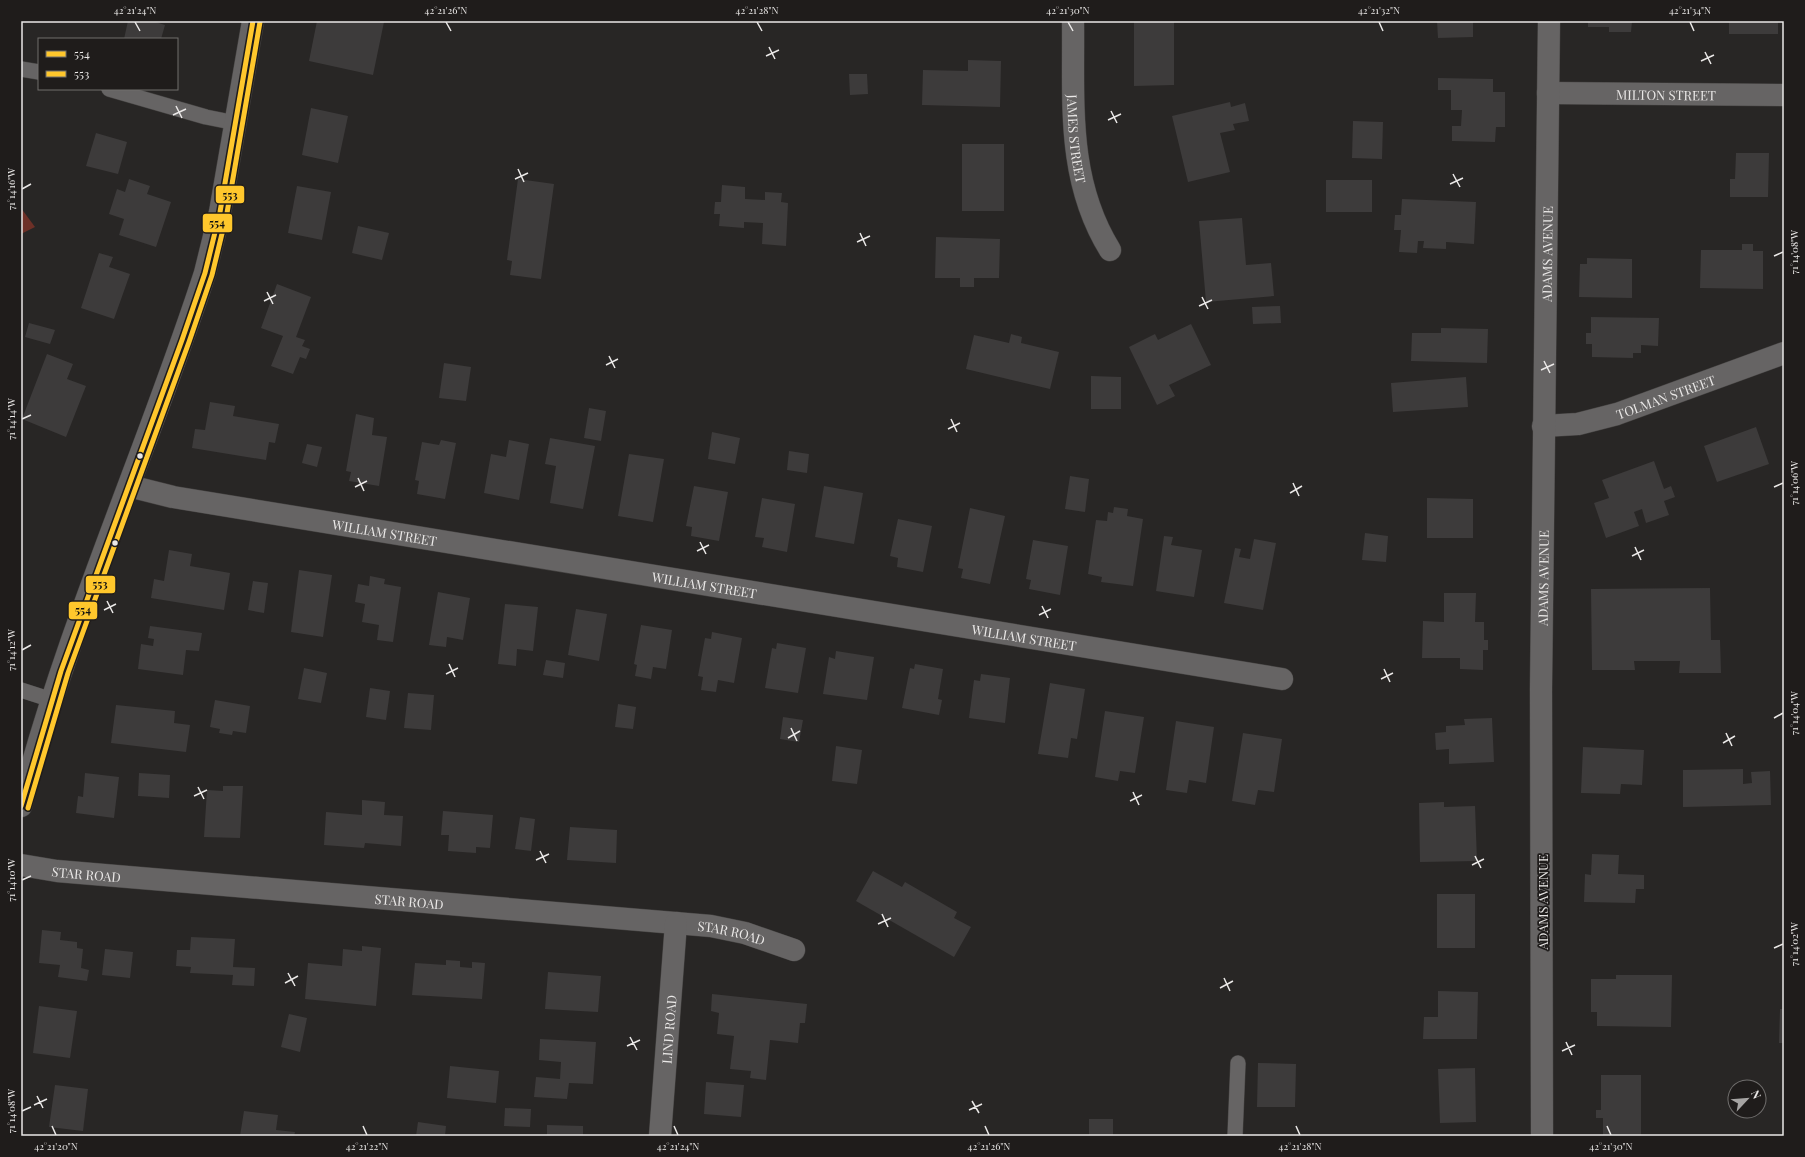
<svg xmlns="http://www.w3.org/2000/svg" width="1805" height="1157" viewBox="0 0 1805 1157" font-family="'Playfair Display',serif">
	<style>
		.green { fill: #6d3027 }
		.building { fill: #3d3b3b }
		.lines { fill: none; stroke-linecap: round; stroke-linejoin: round }
		.service-casing { stroke: #444241; stroke-width: 16 }
		.minor-casing { stroke: #444241; stroke-width: 23 }
		.tertiary-casing { stroke: #444241; stroke-width: 23 }
		.service { stroke: #666464; stroke-width: 15 }
		.minor { stroke: #666464; stroke-width: 22 }
		.tertiary { stroke: #666464; stroke-width: 22 }
		.bus-1-casing { stroke: #1f1c1b; stroke-width: 8 }
		.bus-2-casing { stroke: #1f1c1b; stroke-width: 8 }
		.bus-1 { stroke: #ffc72c; stroke-width: 5 }
		.bus-2 { stroke: #ffc72c; stroke-width: 5 }
		.ticks { fill: none; stroke: #eae8e7; stroke-width: 1.5 }
		.bus-dot { fill: #eae8e7; stroke: #1f1c1b; stroke-width: 1.5 }
		.labels { text-anchor: middle; dominant-baseline: central; stroke-width: 3.5; stroke-linejoin: round; paint-order: stroke }
		.street-label { font-size: 13px; fill: #eae8e7; stroke: #1f1c1b }
		.line-badge { stroke: #1f1c1b; stroke-width: 1.5 }
		.pale-badge-label { font-size: 11px; text-anchor: middle; font-weight: bold; fill: #111 }
		.neatline { fill: none; stroke: #eae8e7; stroke-width: 1.5 }
		.ticks-label { font-size: 10px; text-anchor: middle; fill: #eae8e7 }
	</style>
	<rect width="100%" height="100%" fill="#282625"/>
	<polygon class="green" points="21,208 35,227 21,234"/>
	<g class="building">
		<polygon points="128,21 152,21 165,25 161,39 124,39"/>
		<polygon points="317,21 384,22 373,75 309,61"/>
		<polygon points="1134,21 1174,21 1174,85 1134,86"/>
		<polygon points="1437,21 1473,21 1473,37 1438,38"/>
		<polygon points="1588,21 1632,21 1631,32 1609,32 1609,27 1588,27"/>
		<rect x="1729" y="21" width="49" height="13"/>
		<polygon points="968,60 1001,61 1000,107 922,105 923,70 968,71"/>
		<polygon points="849,74 867,74 868,94 850,95"/>
		<polygon points="1438,78 1493,79 1493,92 1505,92 1505,127 1496,127 1495,142 1452,141 1452,126 1461,126 1462,110 1451,110 1451,90 1438,90"/>
		<polygon points="1230,102 1231,107 1245,103 1249,121 1233,124 1235,130 1220,133 1230,172 1188,182 1172,116"/>
		<polygon points="311,108 348,116 338,163 302,155"/>
		<polygon points="1353,121 1383,122 1382,159 1352,158"/>
		<polygon points="96,133 127,142 118,174 86,166"/>
		<rect x="962" y="144" width="42" height="67"/>
		<polygon points="1736,153 1769,153 1768,197 1730,197 1730,179 1735,179"/>
		<polygon points="129,179 150,186 147,194 171,202 156,247 119,235 124,219 109,214 117,189 125,192"/>
		<polygon points="518,179 554,184 541,279 510,275 512,261 507,260"/>
		<rect x="1326" y="180" width="46" height="32"/>
		<polygon points="722,185 745,187 745,199 765,200 765,192 782,193 781,202 788,203 786,246 762,244 763,223 744,222 744,228 719,226 720,214 714,214 715,202 721,202"/>
		<polygon points="297,186 331,192 322,240 288,233"/>
		<polygon points="1402,199 1476,202 1474,244 1446,242 1446,249 1423,248 1424,241 1418,241 1417,253 1399,252 1401,230 1394,230 1395,215 1401,215"/>
		<polygon points="1242,218 1246,265 1271,263 1274,296 1206,302 1199,221"/>
		<polygon points="358,226 389,233 382,260 352,253"/>
		<polygon points="936,237 1000,239 999,278 974,278 974,287 960,287 960,278 935,278"/>
		<polygon points="1742,244 1753,244 1753,251 1763,251 1763,289 1700,288 1701,250 1742,250"/>
		<polygon points="99,253 113,257 109,267 130,274 114,319 81,308"/>
		<polygon points="1587,258 1632,259 1632,298 1579,297 1580,264 1587,264"/>
		<polygon points="277,284 311,297 296,337 305,340 302,346 310,349 306,359 300,357 293,374 271,366 283,336 261,328"/>
		<polygon points="1280,306 1281,323 1253,324 1252,307"/>
		<polygon points="1591,317 1659,318 1658,346 1641,345 1641,353 1633,353 1633,358 1592,357 1592,344 1586,344 1586,333 1591,333"/>
		<polygon points="29,323 55,330 50,344 25,337"/>
		<polygon points="1191,324 1211,365 1169,385 1175,396 1157,405 1129,347 1155,334 1158,340"/>
		<polygon points="1441,328 1488,329 1487,363 1411,361 1412,333 1441,333"/>
		<polygon points="1011,334 1022,337 1021,343 1059,352 1050,389 966,369 974,335 1009,343"/>
		<polygon points="47,354 73,364 67,379 86,386 66,437 22,419"/>
		<polygon points="444,363 471,367 466,401 439,398"/>
		<polygon points="1091,376 1121,377 1121,409 1091,409"/>
		<polygon points="1466,377 1468,407 1393,412 1391,383"/>
		<polygon points="210,402 235,406 233,416 279,424 275,443 269,442 266,460 192,448 195,429 205,430"/>
		<polygon points="589,408 606,411 601,441 584,438"/>
		<polygon points="356,414 374,418 372,435 387,437 379,486 349,481 351,472 346,471"/>
		<polygon points="1756,427 1769,464 1717,482 1704,446"/>
		<polygon points="712,432 740,438 735,464 708,459"/>
		<polygon points="550,438 595,446 583,509 550,503 556,466 545,464"/>
		<polygon points="441,440 456,443 445,499 417,494 419,481 415,480 422,442 439,445"/>
		<polygon points="509,440 529,444 519,500 484,493 491,454 506,457"/>
		<polygon points="307,444 322,447 317,467 302,463"/>
		<polygon points="789,451 809,454 807,473 787,470"/>
		<polygon points="629,454 664,459 653,522 618,516"/>
		<polygon points="1654,461 1664,489 1671,486 1675,497 1664,501 1669,515 1646,523 1642,509 1634,512 1639,526 1606,538 1594,503 1609,498 1602,480"/>
		<polygon points="1070,476 1089,479 1085,512 1065,509"/>
		<polygon points="694,486 728,492 719,541 691,536 692,527 686,526"/>
		<polygon points="824,486 863,493 854,544 815,537"/>
		<polygon points="762,498 795,504 787,552 762,547 764,538 755,537"/>
		<polygon points="1427,498 1473,499 1473,538 1427,538"/>
		<polygon points="1114,507 1128,509 1127,516 1143,519 1133,586 1101,582 1102,577 1088,574 1096,520 1107,521 1108,512 1113,513"/>
		<polygon points="970,508 1005,516 990,584 961,578 963,569 958,568"/>
		<polygon points="898,519 932,526 923,572 897,567 898,558 890,556"/>
		<polygon points="1365,533 1388,536 1386,562 1362,560"/>
		<polygon points="1164,536 1173,537 1171,545 1202,550 1194,597 1156,591"/>
		<polygon points="1254,539 1276,543 1263,610 1224,603 1235,548 1241,549 1239,557 1250,559"/>
		<polygon points="1033,540 1068,546 1060,595 1029,589 1031,580 1026,579"/>
		<polygon points="169,550 192,554 190,566 230,573 224,610 151,598 154,579 164,581"/>
		<polygon points="299,570 332,575 323,637 291,632"/>
		<polygon points="370,576 385,579 384,584 401,587 393,642 377,640 379,625 362,622 365,604 355,602 358,584 369,586"/>
		<polygon points="253,581 268,583 264,613 248,610"/>
		<polygon points="1710,588 1711,640 1720,640 1721,673 1679,673 1680,661 1634,661 1635,670 1592,670 1591,589"/>
		<polygon points="438,592 470,598 463,640 447,637 446,647 429,645"/>
		<polygon points="1444,593 1476,593 1475,622 1484,622 1484,640 1488,640 1488,650 1483,650 1483,670 1460,669 1460,658 1422,658 1423,621 1444,622"/>
		<polygon points="505,604 538,607 533,651 517,649 516,666 498,664"/>
		<polygon points="576,609 607,614 599,661 568,655"/>
		<polygon points="641,625 672,630 666,669 653,667 651,679 635,676 637,665 634,664"/>
		<polygon points="150,626 202,633 199,651 186,650 183,675 138,669 141,644 153,646 154,639 148,638"/>
		<polygon points="712,632 742,638 734,683 718,680 716,692 701,690 703,677 698,676 705,638 711,639"/>
		<polygon points="777,643 806,648 798,693 765,688 772,648 776,649"/>
		<polygon points="836,651 874,657 867,700 823,694 829,657 835,659"/>
		<polygon points="546,660 565,663 563,678 543,675"/>
		<polygon points="915,664 943,669 938,699 942,700 939,715 902,708 910,668 914,669"/>
		<polygon points="304,668 327,673 321,703 298,699"/>
		<polygon points="981,674 1010,678 1005,723 969,718 974,680 980,681"/>
		<polygon points="1050,683 1085,689 1077,739 1071,738 1068,758 1038,754"/>
		<polygon points="370,688 390,691 386,720 366,717"/>
		<polygon points="408,693 434,695 431,730 404,728"/>
		<polygon points="215,700 250,706 246,733 233,731 232,735 219,733 220,729 210,727"/>
		<polygon points="618,704 636,707 633,729 615,727"/>
		<polygon points="116,705 175,711 174,723 190,725 186,752 111,743"/>
		<polygon points="1105,711 1144,717 1135,773 1120,771 1118,781 1095,777"/>
		<polygon points="783,717 803,720 799,742 780,739"/>
		<polygon points="1492,718 1494,762 1449,764 1449,749 1436,750 1435,733 1446,732 1446,726 1465,725 1464,719"/>
		<polygon points="1176,721 1214,727 1206,783 1189,780 1187,793 1166,790"/>
		<polygon points="1243,733 1282,739 1274,792 1258,790 1255,805 1232,801"/>
		<polygon points="836,746 862,750 857,784 832,781"/>
		<polygon points="1583,747 1644,750 1642,785 1621,784 1620,794 1581,793"/>
		<polygon points="1743,769 1743,784 1752,783 1751,772 1770,771 1771,805 1683,807 1683,770"/>
		<polygon points="85,773 119,777 114,818 76,813 78,796 83,797"/>
		<polygon points="139,773 170,775 169,798 138,796"/>
		<polygon points="223,786 243,786 240,838 204,837 207,790 223,791"/>
		<polygon points="362,800 385,802 384,815 403,816 401,846 365,843 364,848 324,845 326,812 362,815"/>
		<polygon points="1444,802 1444,807 1475,806 1477,861 1420,862 1419,803"/>
		<polygon points="443,811 493,815 490,848 476,847 476,853 448,851 449,835 441,835"/>
		<polygon points="520,817 535,819 531,851 515,849"/>
		<polygon points="570,827 617,830 616,863 567,860"/>
		<polygon points="1592,854 1619,855 1618,874 1644,875 1644,889 1636,889 1635,903 1584,902 1585,874 1591,875"/>
		<polygon points="873,871 902,887 905,882 957,912 954,918 971,927 954,957 856,901"/>
		<rect x="1437" y="894" width="38" height="54"/>
		<polygon points="42,930 61,932 60,940 77,942 77,948 83,949 81,968 89,970 87,981 58,977 60,965 39,963"/>
		<polygon points="191,937 235,939 233,967 255,968 254,986 232,985 233,975 190,973 191,967 176,966 177,950 190,950"/>
		<polygon points="362,946 381,948 376,1006 305,999 308,963 342,966 343,949 362,951"/>
		<polygon points="105,949 133,952 130,978 102,975"/>
		<polygon points="446,960 460,961 460,967 472,968 472,962 485,963 482,999 412,995 415,963 446,965"/>
		<polygon points="548,972 601,976 598,1012 545,1009"/>
		<polygon points="1616,975 1672,975 1671,1027 1597,1026 1597,1012 1591,1012 1591,979 1616,979"/>
		<polygon points="1438,991 1478,992 1477,1039 1423,1039 1424,1017 1438,1017"/>
		<polygon points="712,994 807,1004 805,1023 800,1023 798,1043 770,1040 766,1080 750,1078 751,1071 730,1069 734,1036 717,1034 719,1013 711,1011"/>
		<polygon points="39,1006 77,1011 70,1058 33,1053"/>
		<polygon points="1780,1009 1784,1009 1784,1043 1779,1043"/>
		<polygon points="289,1014 307,1018 300,1052 281,1047"/>
		<polygon points="540,1039 596,1042 593,1084 569,1083 567,1099 534,1097 536,1077 560,1079 561,1062 539,1060"/>
		<polygon points="1258,1063 1296,1064 1295,1107 1257,1107"/>
		<polygon points="450,1066 499,1071 496,1103 447,1098"/>
		<polygon points="1475,1068 1476,1122 1440,1123 1438,1069"/>
		<polygon points="1601,1075 1641,1075 1641,1136 1603,1136 1603,1118 1596,1118 1596,1110 1601,1110"/>
		<polygon points="706,1082 744,1085 741,1117 704,1114"/>
		<polygon points="55,1085 88,1089 83,1131 49,1127"/>
		<polygon points="505,1108 531,1109 530,1127 504,1126"/>
		<polygon points="244,1111 278,1115 276,1130 295,1132 294,1136 240,1136"/>
		<rect x="1089" y="1119" width="24" height="17"/>
		<polygon points="418,1122 446,1126 445,1136 416,1136"/>
		<polygon points="547,1125 583,1126 583,1136 547,1136"/>
	</g>
	<g class="lines">
		<g class="service-casing">
			<g id="service">
				<polyline points="21,69 39,72"/>
				<polyline points="109,89 206,117 236,123"/>
				<polyline points="21,690 52,700"/>
				<polyline points="1235,1136 1238,1063"/>
			</g>
		</g>
		<g class="minor-casing">
			<g id="minor">
				<path id="s1" d="M1073 21C1074 101 1066 179 1110 250"/>
				<path id="s2" d="M1548 93 1784 95"/>
				<path id="s3" d="M1543 426 1578 424 1617 414 1784 353"/>
				<path id="s4" d="M129 486 173 497 1282 679"/>
				<path id="s5" d="M21 865 57 871 711 926 745 933 794 950"/>
				<path id="s6" d="M660 1136 676 923"/>
				<path id="s7" d="M1542 1136 1541 689 1549 21"/>
			</g>
		</g>
		<g class="tertiary-casing">
			<path id="tertiary" d="M21 806C68 624 147 452 205 273L220 212 253 21"/>
		</g>
		<use href="#service" class="service"/>
		<use href="#minor" class="minor"/>
		<use href="#tertiary" class="tertiary"/>
		<g class="bus-1-casing">
			<polyline id="bus-1" points="21,806 61,671 182,340 205,273 220,212 253,21"/>
		</g>
		<g class="bus-2-casing">
			<polyline id="bus-2" points="28,808 68,673 189,342 212,275 227,213 260,22"/>
		</g>
		<use href="#bus-1" class="bus-1"/>
		<use href="#bus-2" class="bus-2"/>
	</g>
	<path class="ticks" d="M135 22 140 31M446 22 451 31M757 22 762 31M1068 22 1073 31M1379 22 1383 31M1690 22 1694 31M769 47 775 59M1705 52 1711 64M766 56 779 50M1701 61 1714 55M176 106 182 118M1111 111 1117 123M173 115 186 109M1108 120 1121 114M518 169 524 182M1453 174 1460 187M515 179 528 173M1450 184 1463 178M22 189 31 184M860 233 866 246M857 242 870 236M1774 256 1783 252M267 292 273 304M1202 297 1208 309M264 301 276 295M1199 306 1212 300M609 356 615 368M1544 361 1550 373M606 365 618 359M1541 370 1554 364M22 419 31 415M951 419 957 432M948 429 960 423M358 478 364 491M1293 483 1299 496M355 487 367 481M1774 487 1783 483M1290 493 1302 486M700 542 706 554M1635 547 1641 560M697 551 709 545M1632 556 1644 550M107 601 113 613M1042 606 1048 618M104 610 116 604M1039 615 1051 609M22 650 31 645M449 664 455 677M1384 669 1390 682M446 674 458 668M1381 679 1393 673M1774 718 1783 713M791 728 797 741M1726 733 1732 746M788 738 800 731M1723 743 1735 736M198 787 204 799M1133 792 1139 805M194 796 207 790M1130 801 1142 795M540 851 546 863M1475 856 1481 868M536 860 549 854M1472 865 1484 859M22 880 31 876M882 914 888 927M878 924 891 918M1774 948 1783 944M288 973 295 986M1224 978 1230 991M285 983 298 976M1220 988 1233 981M630 1037 637 1050M1566 1042 1572 1055M627 1046 640 1040M1562 1051 1575 1045M37 1096 43 1108M972 1101 979 1113M34 1105 47 1099M969 1110 982 1104M22 1111 31 1107M52 1126 56 1135M363 1126 367 1135M674 1126 678 1135M985 1126 989 1135M1296 1126 1300 1135M1607 1126 1611 1135"/>
	<g class="bus-dot">
		<circle cx="140" cy="456" r="3.5"/>
		<circle cx="115" cy="543" r="3.5"/>
	</g>
	<g class="labels">
		<g class="street-label">
			<text stroke="none"><textPath href="#s2" startOffset="118">MILTON STREET</textPath></text>
			<text stroke="none"><textPath href="#s1" startOffset="118">JAMES STREET</textPath></text>
			<text stroke="none"><textPath href="#s7" startOffset="882">ADAMS AVENUE</textPath></text>
			<text stroke="none"><textPath href="#s3" startOffset="127">TOLMAN STREET</textPath></text>
			<text stroke="none"><textPath href="#s4" startOffset="260">WILLIAM STREET</textPath></text>
			<text stroke="none"><textPath href="#s7" startOffset="558">ADAMS AVENUE</textPath></text>
			<text stroke="none"><textPath href="#s4" startOffset="584">WILLIAM STREET</textPath></text>
			<text stroke="none"><textPath href="#s4" startOffset="908">WILLIAM STREET</textPath></text>
			<text stroke="none"><textPath href="#s5" startOffset="66">STAR ROAD</textPath></text>
			<text stroke="none"><textPath href="#s5" startOffset="390">STAR ROAD</textPath></text>
			<text transform="translate(1542 902) rotate(-90)">ADAMS AVENUE</text>
			<text stroke="none"><textPath href="#s5" startOffset="714">STAR ROAD</textPath></text>
			<text stroke="none"><textPath href="#s6" startOffset="107">LIND ROAD</textPath></text>
		</g>
	</g>
	<g class="line-badge">
		<rect x="215" y="185" width="30" height="19" rx="4" fill="#ffc72c"/>
		<rect x="202" y="213" width="31" height="20" rx="4" fill="#ffc72c"/>
		<rect x="85" y="575" width="31" height="19" rx="4" fill="#ffc72c"/>
		<rect x="68" y="601" width="30" height="19" rx="4" fill="#ffc72c"/>
	</g>
	<g class="pale-badge-label">
		<text x="230" y="199">553</text>
		<text x="217" y="227">554</text>
		<text x="100" y="588">553</text>
		<text x="83" y="614">554</text>
	</g>
	<rect width="1805" height="1157" fill="none" stroke="#1f1c1b" stroke-width="44"/>
	<rect x="38" y="38" width="140" height="52" fill="#1f1c1b" stroke="#706e6d"/>
	<rect x="46" y="51" width="20" height="6" fill="#ffc72c" stroke="#706e6d"/>
	<text x="74" y="58" font-size="12" fill="#eae8e7">554</text>
	<rect x="46" y="71" width="20" height="6" fill="#ffc72c" stroke="#706e6d"/>
	<text x="74" y="78" font-size="12" fill="#eae8e7">553</text>
	<g transform="translate(1747 1099) rotate(64)"><circle r="19" fill="#1f1c1b" stroke="#706e6d"/>
	<path d="M0-3L7 15L0 10L-7 15Z" fill="#a6a4a3"/>
	<text y="-6" font-size="11" font-weight="bold" text-anchor="middle" fill="#eae8e7">N</text>
	</g>
	<rect x="22" y="22" width="1761" height="1113" class="neatline"/>
	<g class="ticks-label">
		<text x="135" y="14">42°21'24"N</text>
		<text x="446" y="14">42°21'26"N</text>
		<text x="757" y="14">42°21'28"N</text>
		<text x="1068" y="14">42°21'30"N</text>
		<text x="1379" y="14">42°21'32"N</text>
		<text x="1690" y="14">42°21'34"N</text>
		<text transform="translate(11 189) rotate(-90)" y="4">71°14'16"W</text>
		<text transform="translate(1794 252) rotate(-90)" y="4">71°14'08"W</text>
		<text transform="translate(11 419) rotate(-90)" y="4">71°14'14"W</text>
		<text transform="translate(1794 483) rotate(-90)" y="4">71°14'06"W</text>
		<text transform="translate(11 650) rotate(-90)" y="4">71°14'12"W</text>
		<text transform="translate(1794 713) rotate(-90)" y="4">71°14'04"W</text>
		<text transform="translate(11 880) rotate(-90)" y="4">71°14'10"W</text>
		<text transform="translate(1794 944) rotate(-90)" y="4">71°14'02"W</text>
		<text transform="translate(11 1111) rotate(-90)" y="4">71°14'08"W</text>
		<text x="56" y="1150">42°21'20"N</text>
		<text x="367" y="1150">42°21'22"N</text>
		<text x="678" y="1150">42°21'24"N</text>
		<text x="989" y="1150">42°21'26"N</text>
		<text x="1300" y="1150">42°21'28"N</text>
		<text x="1611" y="1150">42°21'30"N</text>
	</g>
</svg>
